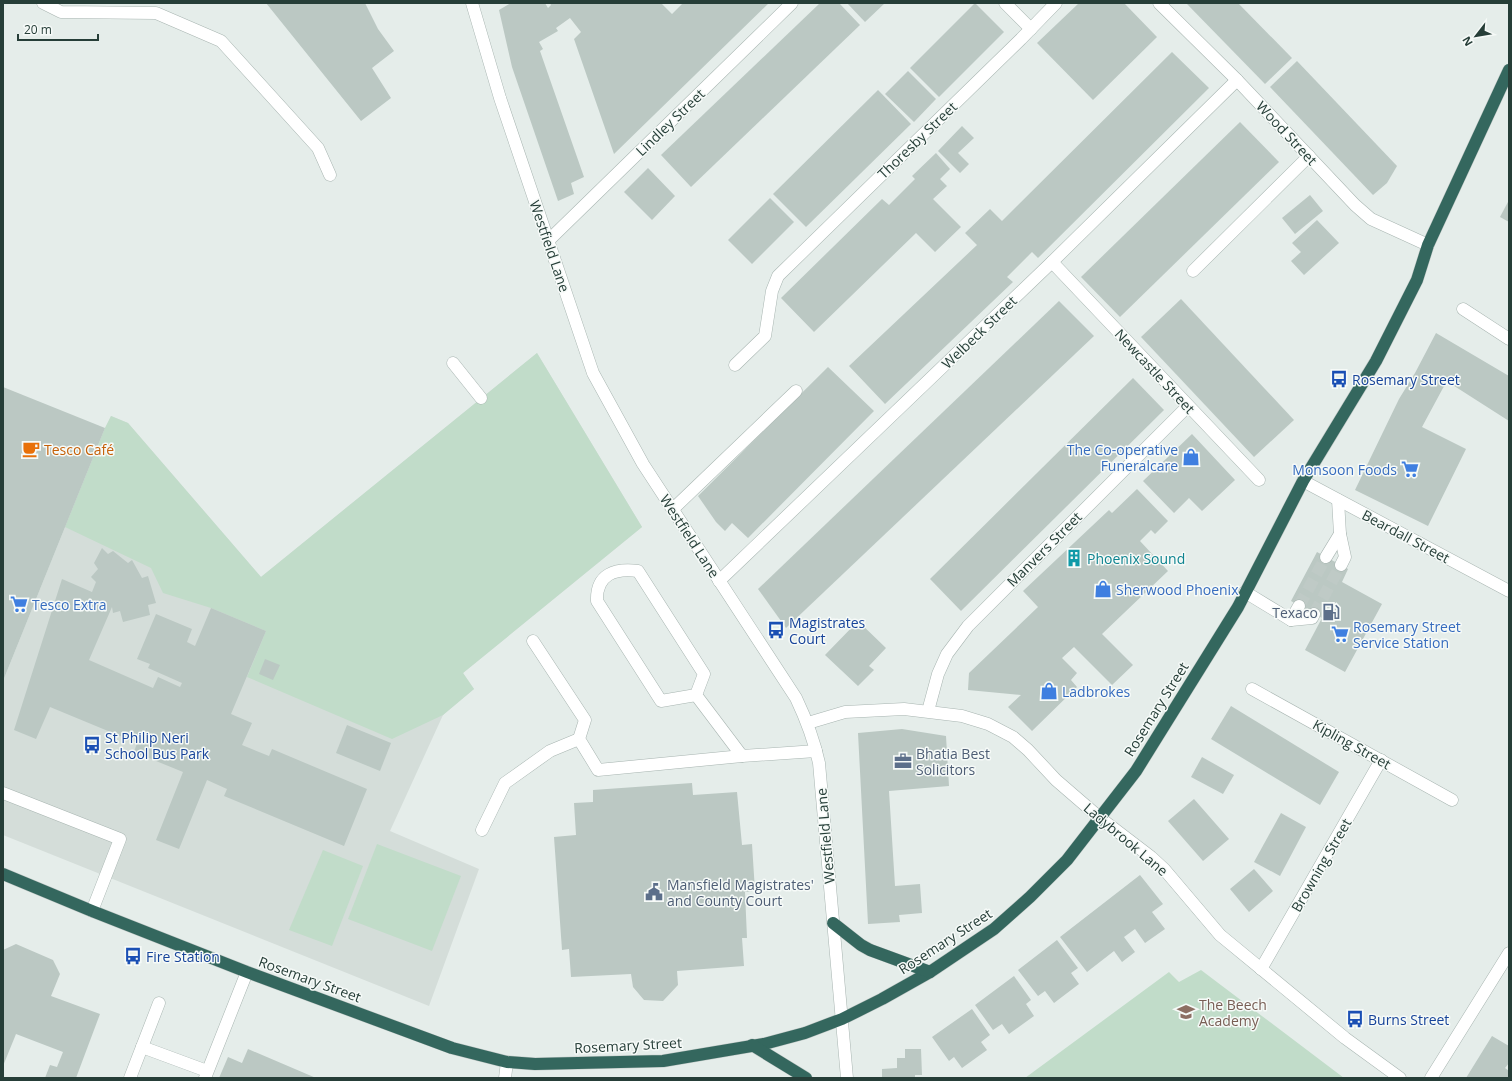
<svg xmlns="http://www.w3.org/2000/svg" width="1512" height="1081" viewBox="0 0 1512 1081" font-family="'Open Sans',sans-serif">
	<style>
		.built { fill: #d4ddd9 }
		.grass { fill: #c1dcc9 }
		.building { fill: #bbc8c3 }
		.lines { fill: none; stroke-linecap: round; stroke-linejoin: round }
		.minor-tunnel { stroke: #bfcac6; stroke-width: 12; stroke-dasharray: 12 6; stroke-linecap: butt }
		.minor-casing { stroke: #a8b5b1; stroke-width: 13 }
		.highway-casing { stroke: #c2c9c7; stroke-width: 13 }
		.minor { stroke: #fff; stroke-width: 12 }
		.highway { stroke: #34675e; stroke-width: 12 }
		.labels { text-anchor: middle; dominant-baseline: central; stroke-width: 3; stroke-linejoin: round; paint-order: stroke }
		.street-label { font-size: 14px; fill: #263e38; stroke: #f6faf8 }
		.transit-label { font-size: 14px; fill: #164399; stroke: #f6faf8; text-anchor: start }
		.food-label { font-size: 14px; fill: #c56008; stroke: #f6faf8; text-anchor: start }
		.shop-label { font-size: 14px; fill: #366cbe; stroke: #f6faf8; text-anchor: start }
		.culture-label { font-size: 14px; fill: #0d838f; stroke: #f6faf8; text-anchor: start }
		.service-label { font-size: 14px; fill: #4e5e75; stroke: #f6faf8; text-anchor: start }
		.education-label { font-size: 14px; fill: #785e54; stroke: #f6faf8; text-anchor: start }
	</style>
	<rect width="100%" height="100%" fill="#e5edea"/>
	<polygon class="built" points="537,353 642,527 463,673 474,689 443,715 390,831 479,869 429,1006 3,835 3,681 105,428 111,416 128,423 261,577"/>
	<g class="grass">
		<polygon points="537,353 642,527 463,673 474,689 443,715 392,739 247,677 266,631 211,608 163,593 151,568 65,527 105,428 111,416 128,423 261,577"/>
		<polygon points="377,844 461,876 432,951 348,919"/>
		<polygon points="323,850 363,866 332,946 289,930"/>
		<polygon points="1201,970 1344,1078 1025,1078 1169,972 1179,982"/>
	</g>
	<g class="building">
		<polygon points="266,3 365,3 378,29 394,51 372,68 391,98 361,121"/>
		<polygon points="511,3 545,3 548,8 551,5 550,3 661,3 672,14 683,3 769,3 614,154 574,39 581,32 570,18 556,28 558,31 539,42 543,49 540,51 584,177 571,183 574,194 558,201 512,67 499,10"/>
		<polygon points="820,3 839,3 860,25 691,187 661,155"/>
		<polygon points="847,3 885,3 865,22"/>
		<polygon points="975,3 1004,32 939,97 910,68"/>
		<polygon points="1079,3 1124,3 1157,37 1093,100 1037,43"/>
		<polygon points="1186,3 1238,3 1292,58 1265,84"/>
		<polygon points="1172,52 1209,88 1038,258 1032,252 1007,277 1013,282 885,404 849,366 977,245 965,233 990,209 1002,221"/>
		<polygon points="1297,61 1397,166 1387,183 1373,195 1270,87"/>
		<polygon points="908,71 936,99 914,122 885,94"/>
		<polygon points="878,90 911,124 806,227 773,194"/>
		<polygon points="1240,122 1279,162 1120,317 1081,277"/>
		<polygon points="962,126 974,138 958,153 969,164 960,173 938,151"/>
		<polygon points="936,153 950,169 940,179 947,186 933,199 961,227 935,252 916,233 814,332 781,298 882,199 889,205 915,179 912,176"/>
		<polygon points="648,168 675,196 652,220 624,192"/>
		<polygon points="1310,195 1323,211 1295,234 1282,218"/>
		<polygon points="770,198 794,222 752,264 728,240"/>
		<polygon points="1509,200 1509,222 1500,217"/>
		<polygon points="1317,220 1339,243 1304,275 1291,261 1301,252 1292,243"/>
		<polygon points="1181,299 1294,420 1254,457 1141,337"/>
		<polygon points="1059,301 1094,336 786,628 758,589"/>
		<polygon points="1436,333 1509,376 1509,421 1448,382 1443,388 1422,427 1466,449 1428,526 1355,490 1399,399 1415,373"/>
		<polygon points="828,367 874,411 748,538 732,523 725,531 716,522 698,496"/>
		<polygon points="1133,378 1164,410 961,611 930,579"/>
		<polygon points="3,387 105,428 3,681"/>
		<polygon points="1192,434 1235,480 1202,511 1189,498 1174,513 1143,481"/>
		<polygon points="1137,489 1168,521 1155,534 1151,530 1140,541 1168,571 1102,634 1133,665 1112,685 1074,647 1062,658 1077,673 1071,680 1077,687 1032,731 1008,707 1021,695 968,690 969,673 1038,607 1023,591 1109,510 1112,513"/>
		<polygon points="102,548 108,554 113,551 128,563 132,560 142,578 148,576 156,603 148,605 150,615 123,622 120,611 113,613 112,607 89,660 153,688 158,677 180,687 182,683 148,668 150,664 137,659 156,614 192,629 187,642 195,646 211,608 266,631 231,714 252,723 242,745 269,756 272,749 367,789 344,846 224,796 227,789 207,780 179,849 156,840 183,772 134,752 137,743 50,707 36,739 14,730 62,579 92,592 96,582 91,577 98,569 94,563"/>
		<polygon points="1317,552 1348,569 1342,582 1382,604 1345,672 1305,650 1322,618 1291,601"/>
		<polygon points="858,621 886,648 869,666 874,670 858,686 825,655"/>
		<polygon points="265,659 280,665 273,680 259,674"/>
		<polygon points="1231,706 1339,772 1320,805 1211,739"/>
		<polygon points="347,725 391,743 380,771 336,753"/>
		<polygon points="902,729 946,736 949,786 889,791 895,886 920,884 922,913 899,915 900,922 868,924 858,733"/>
		<polygon points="1202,757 1234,775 1223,794 1191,777"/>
		<polygon points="692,783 693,795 737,792 742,845 752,844 755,891 745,892 747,938 742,938 744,966 677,971 678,985 663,1001 644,1000 633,987 631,974 571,977 569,949 562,950 554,837 576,835 574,803 593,802 593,790"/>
		<polygon points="1194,799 1229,839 1203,861 1168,821"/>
		<polygon points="1281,813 1306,827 1280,876 1254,862"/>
		<polygon points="1254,869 1273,891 1249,912 1230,889"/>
		<polygon points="1140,875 1163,904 1152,912 1165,929 1145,943 1135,929 1124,937 1135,952 1122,962 1114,951 1087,972 1060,937"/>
		<polygon points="1057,940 1078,968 1071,973 1079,984 1054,1003 1045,991 1038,996 1018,970"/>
		<polygon points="16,944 53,960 60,974 51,996 100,1014 76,1078 45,1078 50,1065 57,1067 63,1052 16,1034 3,1066 3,950"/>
		<polygon points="1014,976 1031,1000 1026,1004 1034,1016 1009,1034 1002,1024 993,1030 975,1005"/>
		<polygon points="972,1009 990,1035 981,1042 987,1050 962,1068 954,1057 949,1061 932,1037"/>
		<polygon points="1492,1036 1509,1046 1509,1063 1505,1068 1509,1071 1509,1078 1466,1078"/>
		<polygon points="248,1049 316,1078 219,1078 228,1057 242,1063"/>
		<polygon points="905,1049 921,1049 922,1075 915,1075 915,1078 882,1078 882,1069 897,1068 897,1058 905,1058"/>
	</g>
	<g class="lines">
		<g class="minor-tunnel">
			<polyline points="1299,606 1326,557"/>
			<polyline points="1314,614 1341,565"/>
		</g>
		<g class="minor-casing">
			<g id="minor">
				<polyline points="43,3 61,12 156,13 221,41 318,148 330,175"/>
				<path d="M472 3 500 98 593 373 643 464 796 698C806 719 814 740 819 763L847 1078"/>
				<polyline points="1005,3 1031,29"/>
				<polyline points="1159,3 1237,80 1355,205 1371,219 1428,245"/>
				<polyline points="549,240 792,3"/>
				<polyline points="1052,262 1259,480"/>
				<polyline points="1193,271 1309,156"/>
				<polyline points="1463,309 1509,339"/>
				<polyline points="453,363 481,398"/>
				<polyline points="735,365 765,336 772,291 778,276 1021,39 1056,3"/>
				<polyline points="1303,481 1509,591"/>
				<polyline points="1338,500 1340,534 1345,557 1341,565"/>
				<polyline points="673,509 796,391"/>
				<polyline points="1326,557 1340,534"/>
				<polyline points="719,581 1052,262 1237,80"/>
				<polyline points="1245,592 1291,620 1312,618 1314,614"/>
				<polyline points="1291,620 1299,606"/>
				<polyline points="533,641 585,720 579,739 598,770 742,756"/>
				<polyline points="1252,689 1452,800"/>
				<path d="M696 695 704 674 638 571C615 568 596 574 597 601L661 701 696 695 742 756 816 751"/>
				<polyline points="928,711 938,674 947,654 968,626 1188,406"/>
				<polyline points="808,723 845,712 904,709 962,716 988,724 1013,737 1028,750 1056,780 1100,818 1151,857 1164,869 1220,935 1345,1038 1400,1078"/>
				<polyline points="3,793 120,839 92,911"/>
				<polyline points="482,830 505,783 550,751 579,739"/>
				<polyline points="1261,969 1381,760"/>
				<polyline points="142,1047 207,1071"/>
				<polyline points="130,1078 159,1003"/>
				<polyline points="205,1078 247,972"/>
				<polyline points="505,1078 507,1062"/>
				<polyline points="1431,1078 1509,953"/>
			</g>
		</g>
		<g class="highway-casing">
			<g id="highway">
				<polyline points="3,874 92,911 247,972 452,1048 507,1062 535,1064 663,1061 764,1044 805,1033 842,1019 882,999 930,972 994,929 1030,897 1067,860 1136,771 1238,607 1303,481 1376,361 1417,280 1428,245 1509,70"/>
				<polyline points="833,923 861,945 870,950 930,972"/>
				<polyline points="752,1045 806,1078"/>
			</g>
		</g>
		<use href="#minor" class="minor"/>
		<use href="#highway" class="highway"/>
	</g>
	<defs>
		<g id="bus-bare" transform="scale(1.38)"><path d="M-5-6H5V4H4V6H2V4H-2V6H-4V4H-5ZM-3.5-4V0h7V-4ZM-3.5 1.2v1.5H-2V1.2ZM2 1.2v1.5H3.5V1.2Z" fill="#1a4fb4" stroke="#f6faf8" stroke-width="2.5" paint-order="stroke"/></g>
		<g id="cafe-bare" transform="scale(1.38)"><path d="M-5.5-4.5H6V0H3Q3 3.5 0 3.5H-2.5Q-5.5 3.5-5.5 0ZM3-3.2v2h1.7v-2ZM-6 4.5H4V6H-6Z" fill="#e8710a" stroke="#f6faf8" stroke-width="2.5" paint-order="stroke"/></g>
		<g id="shop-bare" transform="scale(1.38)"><path d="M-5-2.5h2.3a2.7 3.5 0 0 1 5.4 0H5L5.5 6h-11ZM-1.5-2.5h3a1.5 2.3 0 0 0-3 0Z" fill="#3f7fe0" stroke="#f6faf8" stroke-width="2.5" paint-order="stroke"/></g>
		<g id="supermarket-bare" transform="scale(1.38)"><path d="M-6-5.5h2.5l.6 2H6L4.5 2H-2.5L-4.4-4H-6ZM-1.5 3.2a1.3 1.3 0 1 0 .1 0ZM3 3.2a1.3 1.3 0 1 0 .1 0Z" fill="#3f7fe0" stroke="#f6faf8" stroke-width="2.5" paint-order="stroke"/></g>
		<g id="building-bare" transform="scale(1.38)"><path d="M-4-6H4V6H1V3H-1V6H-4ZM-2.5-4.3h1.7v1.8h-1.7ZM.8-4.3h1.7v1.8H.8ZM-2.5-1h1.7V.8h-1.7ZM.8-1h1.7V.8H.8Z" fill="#0f9aa8" stroke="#f6faf8" stroke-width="2.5" paint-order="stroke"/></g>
		<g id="fuel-bare" transform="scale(1.38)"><path d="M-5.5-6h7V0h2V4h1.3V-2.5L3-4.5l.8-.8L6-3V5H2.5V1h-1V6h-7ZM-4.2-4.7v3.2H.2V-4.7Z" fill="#5c6f8a" stroke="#f6faf8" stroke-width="2.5" paint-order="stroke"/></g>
		<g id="office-bare" transform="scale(1.38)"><path d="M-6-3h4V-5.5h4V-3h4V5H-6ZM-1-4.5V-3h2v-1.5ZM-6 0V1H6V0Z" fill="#5c6f8a" stroke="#f6faf8" stroke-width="2.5" paint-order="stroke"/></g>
		<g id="civic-bare" transform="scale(1.38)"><path d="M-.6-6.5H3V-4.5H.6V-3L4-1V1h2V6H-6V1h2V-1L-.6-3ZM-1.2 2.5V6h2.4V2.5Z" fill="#5c6f8a" stroke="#f6faf8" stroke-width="2.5" paint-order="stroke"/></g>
		<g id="school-bare" transform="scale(1.38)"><path d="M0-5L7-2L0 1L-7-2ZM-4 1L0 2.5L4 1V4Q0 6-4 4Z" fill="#8d6e63" stroke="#f6faf8" stroke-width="2.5" paint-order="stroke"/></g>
	</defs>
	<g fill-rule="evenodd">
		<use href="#bus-bare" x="1339" y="379"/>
		<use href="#cafe-bare" x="31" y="449"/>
		<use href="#shop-bare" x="1191" y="457"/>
		<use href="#supermarket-bare" x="1410" y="469"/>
		<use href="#building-bare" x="1074" y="558"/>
		<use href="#shop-bare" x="1103" y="589"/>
		<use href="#supermarket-bare" x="19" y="604"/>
		<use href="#fuel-bare" x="1331" y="612"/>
		<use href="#bus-bare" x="776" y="630"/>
		<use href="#supermarket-bare" x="1340" y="634"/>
		<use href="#shop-bare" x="1049" y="691"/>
		<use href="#bus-bare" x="92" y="745"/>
		<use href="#office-bare" x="903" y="761"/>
		<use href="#civic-bare" x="654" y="892"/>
		<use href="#bus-bare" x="133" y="956"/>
		<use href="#school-bare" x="1186" y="1012"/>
		<use href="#bus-bare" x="1355" y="1019"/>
	</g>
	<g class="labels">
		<g class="street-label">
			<text transform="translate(670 122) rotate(-44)">Lindley Street</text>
			<text transform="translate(1287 133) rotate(47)">Wood Street</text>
			<text transform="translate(917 140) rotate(-44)">Thoresby Street</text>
			<text transform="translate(550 246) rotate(71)">Westfield Lane</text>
			<text transform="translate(979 332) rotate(-44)">Welbeck Street</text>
			<text transform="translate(1155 371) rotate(47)">Newcastle Street</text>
			<text transform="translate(690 536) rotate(57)">Westfield Lane</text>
			<text transform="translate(1406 536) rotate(28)">Beardall Street</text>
			<text transform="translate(1044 549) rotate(-45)">Manvers Street</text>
			<text transform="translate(1156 709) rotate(-58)">Rosemary Street</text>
			<text transform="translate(1352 744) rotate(29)">Kipling Street</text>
			<text transform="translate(825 836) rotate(-95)">Westfield Lane</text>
			<text transform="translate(1126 839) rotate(40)">Ladybrook Lane</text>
			<text transform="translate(1321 865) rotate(-60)">Browning Street</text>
			<text transform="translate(945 941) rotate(-33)">Rosemary Street</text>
			<text transform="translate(310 979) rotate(20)">Rosemary Street</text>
			<text transform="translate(628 1045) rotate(-3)">Rosemary Street</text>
		</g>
		<g class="transit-label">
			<text x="1352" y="379">Rosemary Street</text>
			<text x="789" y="622">Magistrates<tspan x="789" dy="16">Court</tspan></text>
			<text x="105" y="737">St Philip Neri<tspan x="105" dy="16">School Bus Park</tspan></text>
			<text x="146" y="956">Fire Station</text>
			<text x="1368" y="1019">Burns Street</text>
		</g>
		<g class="food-label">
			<text x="44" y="449">Tesco Café</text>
		</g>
		<g class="shop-label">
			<text x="1178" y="449" text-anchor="end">The Co-operative<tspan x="1178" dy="16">Funeralcare</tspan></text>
			<text x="1397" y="469" text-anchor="end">Monsoon Foods</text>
			<text x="1116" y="589">Sherwood Phoenix</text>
			<text x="32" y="604">Tesco Extra</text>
			<text x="1353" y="626">Rosemary Street<tspan x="1353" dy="16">Service Station</tspan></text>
			<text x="1062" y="691">Ladbrokes</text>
		</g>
		<g class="culture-label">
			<text x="1087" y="558">Phoenix Sound</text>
		</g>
		<g class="service-label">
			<text x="1318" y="612" text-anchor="end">Texaco</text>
			<text x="916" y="753">Bhatia Best<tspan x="916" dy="16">Solicitors</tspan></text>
			<text x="667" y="884">Mansfield Magistrates'<tspan x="667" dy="16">and County Court</tspan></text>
		</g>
		<g class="education-label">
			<text x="1199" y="1004">The Beech<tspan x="1199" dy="16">Academy</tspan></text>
		</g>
	</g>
	<rect width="1512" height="1081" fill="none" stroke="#263e38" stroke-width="8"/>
	<g transform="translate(1476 36) rotate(239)" stroke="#f6faf8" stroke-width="3" paint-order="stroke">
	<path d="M0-3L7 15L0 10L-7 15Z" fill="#263e38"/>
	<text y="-6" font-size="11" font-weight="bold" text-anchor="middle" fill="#263e38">N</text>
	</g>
	<path d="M18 34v6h80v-6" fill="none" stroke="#263e38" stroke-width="2"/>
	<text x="24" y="34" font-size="12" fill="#263e38" stroke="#f6faf8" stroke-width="3" paint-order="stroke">20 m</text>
</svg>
